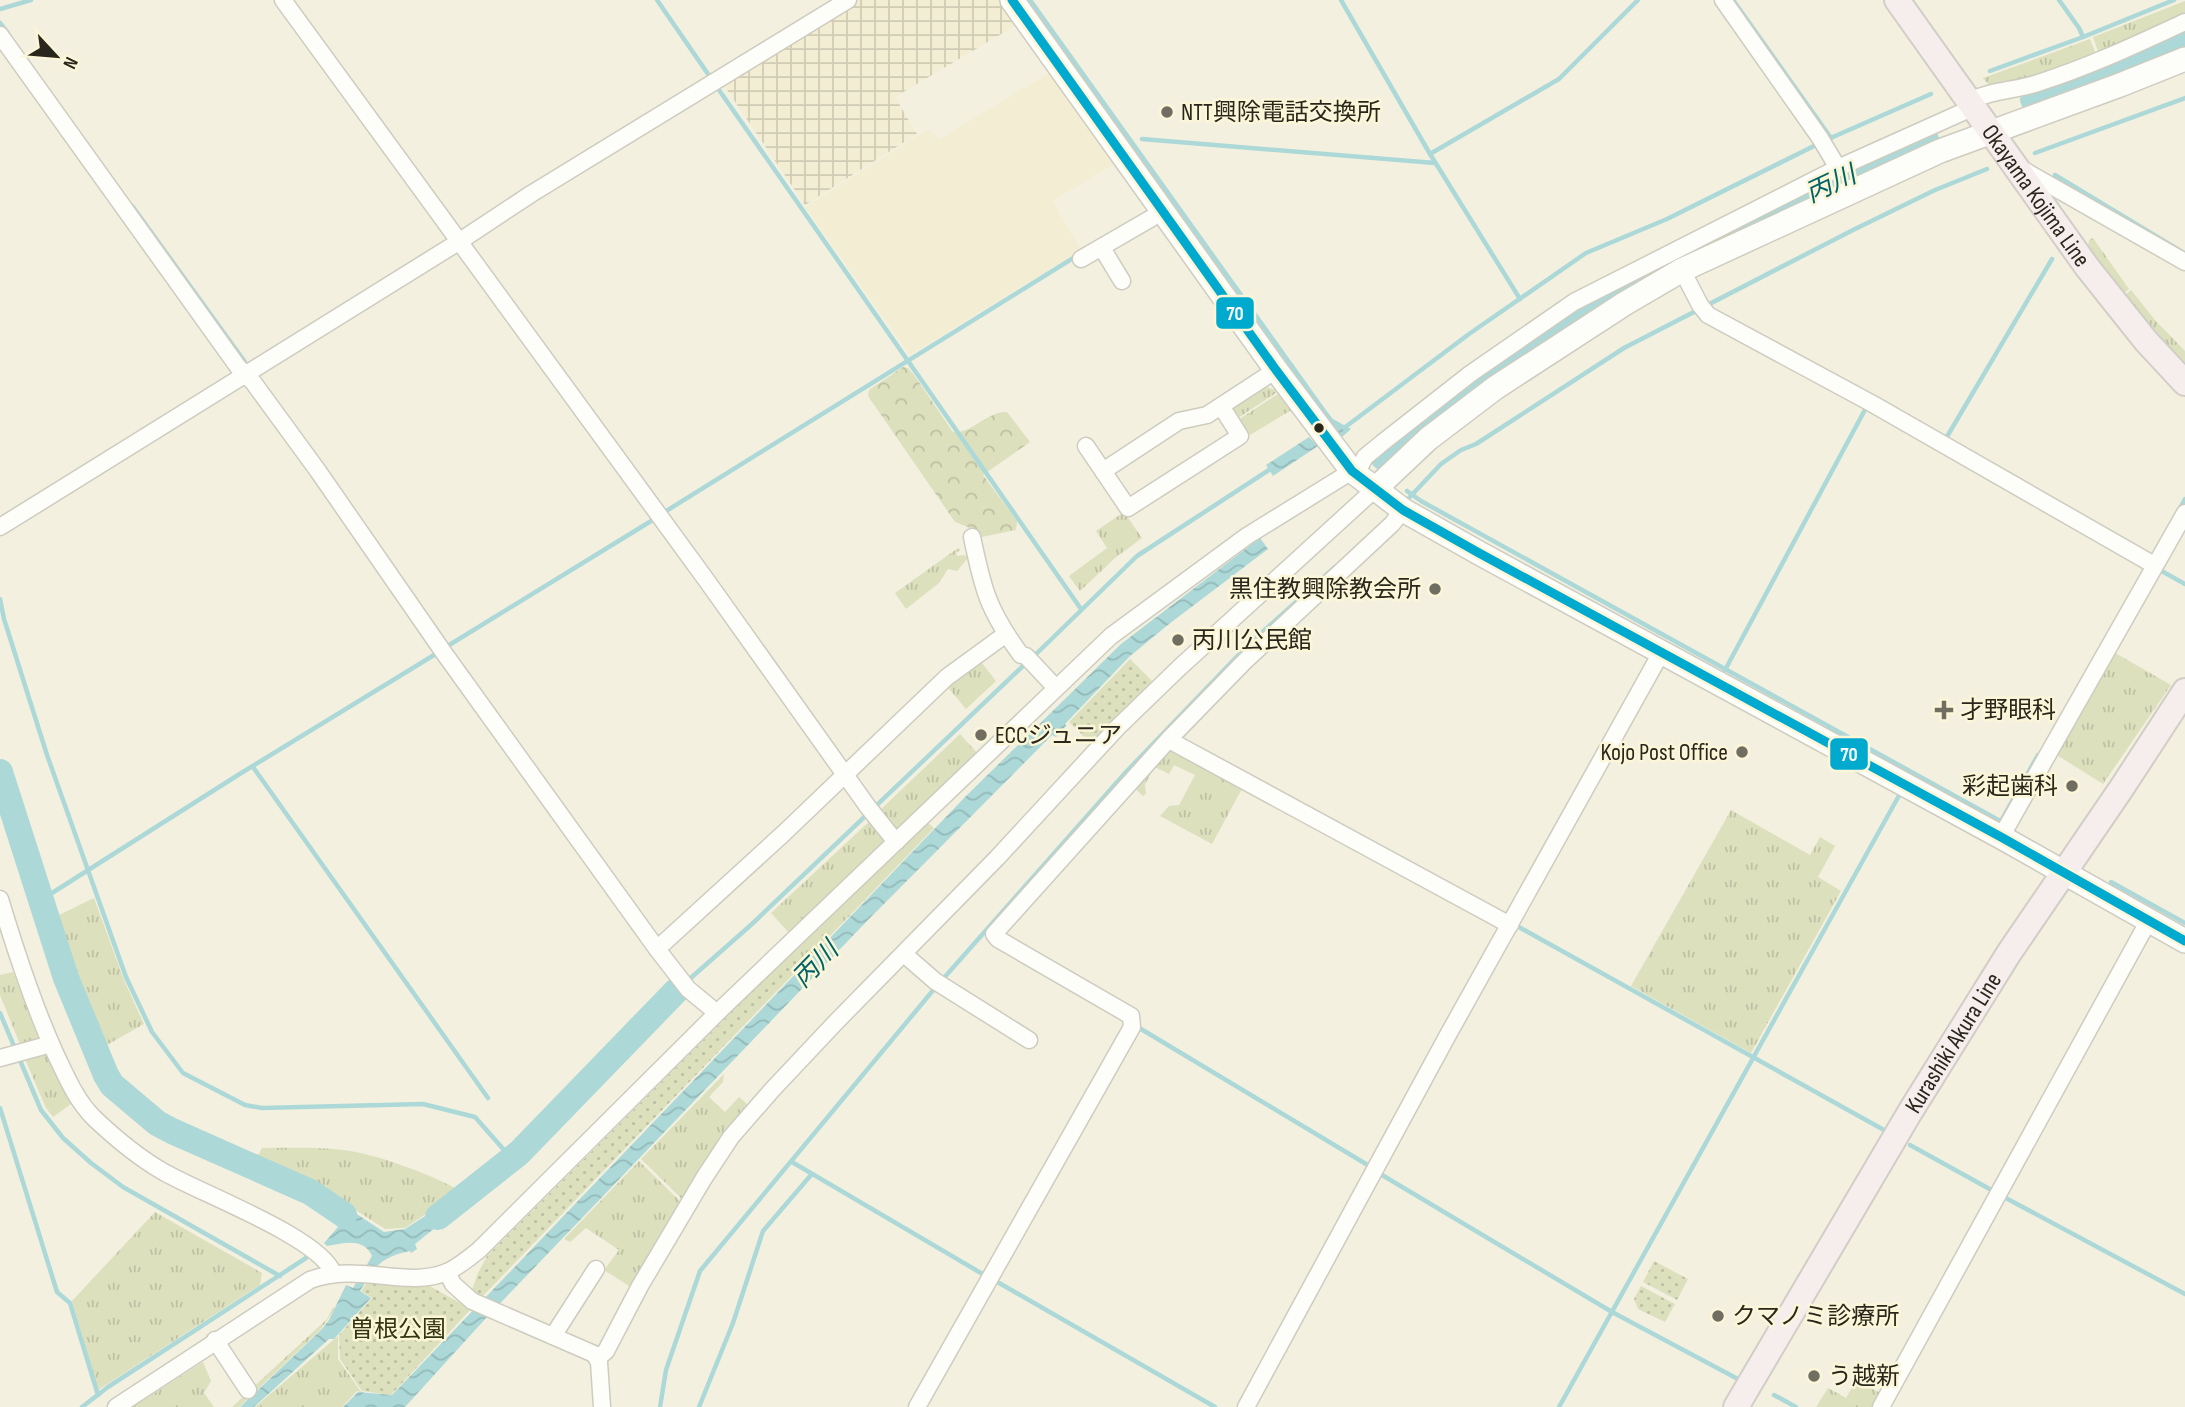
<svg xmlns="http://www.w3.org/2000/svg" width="2185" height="1407" viewBox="0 0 2185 1407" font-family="'Sofia Sans Condensed','Noto Sans JP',sans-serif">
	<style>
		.built { fill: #f3eed3 }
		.industrial { fill: url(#industrial-grid) }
		.grass { fill: url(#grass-tufts) }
		.forest { fill: url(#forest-crowns) }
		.park { fill: url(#park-dots) }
		.water { fill: url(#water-waves) }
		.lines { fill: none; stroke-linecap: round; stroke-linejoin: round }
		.stream { stroke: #acd8d8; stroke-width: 4.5 }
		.river { stroke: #acd8d8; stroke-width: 26 }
		.street-casing { stroke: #ceccbf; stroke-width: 19 }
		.secondary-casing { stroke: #ceccbf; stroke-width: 26 }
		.primary-casing { stroke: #d0cec6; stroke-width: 28 }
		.street { stroke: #fdfdfa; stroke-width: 16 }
		.secondary { stroke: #fdfdfa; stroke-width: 23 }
		.primary { stroke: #f5eeed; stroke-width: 24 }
		.bus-1-casing { stroke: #fbf6d8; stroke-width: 14 }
		.bus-1 { stroke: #00a9ce; stroke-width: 9 }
		.poi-dot { fill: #706d61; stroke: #fbf6d8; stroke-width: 2.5 }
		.bus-dot { fill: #29271c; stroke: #fbf6d8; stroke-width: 2.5 }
		.labels { text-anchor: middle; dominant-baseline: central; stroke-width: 5; stroke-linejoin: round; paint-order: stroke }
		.poi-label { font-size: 24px; fill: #29271c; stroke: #fbf6d8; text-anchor: start }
		.street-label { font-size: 24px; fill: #29271c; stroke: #fbf6d8 }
		.park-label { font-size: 24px; fill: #333711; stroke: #fbf6d8 }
		.water-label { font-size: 26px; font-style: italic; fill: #006268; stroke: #fbf6d8 }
		.line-badge { stroke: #fbf6d8; stroke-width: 2.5 }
		.badge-label { font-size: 19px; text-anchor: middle; font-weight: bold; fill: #fff }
	</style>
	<defs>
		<pattern id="industrial-grid" width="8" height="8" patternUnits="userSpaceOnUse" patternTransform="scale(1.75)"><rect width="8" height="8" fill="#f3eed3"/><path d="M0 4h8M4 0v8" fill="none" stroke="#d0ccb5"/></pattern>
		<pattern id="grass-tufts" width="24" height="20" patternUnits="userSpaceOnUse" patternTransform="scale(1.75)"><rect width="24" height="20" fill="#dce0bd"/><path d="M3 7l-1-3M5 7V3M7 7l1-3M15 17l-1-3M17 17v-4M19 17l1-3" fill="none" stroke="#bdc0a2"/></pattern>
		<pattern id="forest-crowns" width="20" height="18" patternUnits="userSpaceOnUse" patternTransform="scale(1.75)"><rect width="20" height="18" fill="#dce0bd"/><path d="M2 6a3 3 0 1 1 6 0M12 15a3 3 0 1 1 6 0" fill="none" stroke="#bdc0a2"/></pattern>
		<pattern id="park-dots" width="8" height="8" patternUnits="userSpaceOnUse" patternTransform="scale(1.75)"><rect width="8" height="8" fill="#dce0bd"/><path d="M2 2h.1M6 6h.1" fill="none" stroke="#bdc0a2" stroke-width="1.8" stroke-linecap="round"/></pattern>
		<pattern id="water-waves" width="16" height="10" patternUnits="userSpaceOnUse" patternTransform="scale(1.75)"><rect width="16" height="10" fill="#acd8d8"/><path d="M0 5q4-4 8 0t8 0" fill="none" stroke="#94b9b9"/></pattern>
	</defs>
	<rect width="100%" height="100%" fill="#f3f0e0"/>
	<polygon class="built" points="1052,71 1117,162 1053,201 1081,250 910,355 805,207 928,129 939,139"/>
	<polygon class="industrial" points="859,0 1001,0 1018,24 895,97 917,134 805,205 723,84"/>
	<g class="grass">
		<polygon points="2185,1 2185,18 2100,57 2093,37"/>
		<polygon points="2090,39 2097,57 2015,85 1989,85 1983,78"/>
		<polygon points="2093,238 2129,289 2123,294 2088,248 2089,240"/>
		<polygon points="2131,290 2155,320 2185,351 2185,365 2125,295"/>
		<polygon points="1263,386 1279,391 1238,418 1233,410 1235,404"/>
		<polygon points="1281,392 1293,409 1250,435 1238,420"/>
		<polygon points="1124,512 1142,538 1115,558 1080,591 1069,576 1107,548 1096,531"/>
		<polygon points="958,548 960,550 956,553 957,556 964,555 968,558 957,571 948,569 939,583 906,609 895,593"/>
		<polygon points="2110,650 2171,685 2103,784 2052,752"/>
		<polygon points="978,658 996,681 966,709 945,684"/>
		<polygon points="960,734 978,754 897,831 877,813"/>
		<polygon points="1169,744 1244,785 1212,844 1160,816 1169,806 1179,805 1195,775 1174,765 1169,774 1155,767 1145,784 1146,794 1143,796 1132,786"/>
		<polygon points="1731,810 1810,855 1820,837 1835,846 1818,877 1841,891 1751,1053 1631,986"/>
		<polygon points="872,819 886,838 885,843 791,935 771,913"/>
		<polygon points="928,823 934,828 805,962 793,951"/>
		<polygon points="94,898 124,980 144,1024 107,1045 74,964 59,915"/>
		<polygon points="13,972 39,1040 21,1047 0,995 0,975"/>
		<polygon points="45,1052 71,1104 53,1117 46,1108 25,1059"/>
		<polygon points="724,1074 723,1082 709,1097 725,1112 739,1097 747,1104 719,1139 684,1201 641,1159"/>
		<path d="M262 1148C289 1148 317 1147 343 1150 373 1153 434 1175 460 1191L405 1228 385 1229 329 1193 251 1159 259 1154Z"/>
		<polygon points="639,1161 683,1204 632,1288 604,1270 619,1250 586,1228 570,1242 564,1239"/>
		<polygon points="155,1212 262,1273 260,1285 98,1390 72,1301"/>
		<polygon points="333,1307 335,1309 321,1329 239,1407 232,1407 327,1319"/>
		<polygon points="338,1336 338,1359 361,1392 357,1391 342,1407 255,1407"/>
		<polygon points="203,1362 211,1381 204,1393 214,1407 133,1407"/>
		<polygon points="1856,1380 1884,1395 1878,1407 1816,1407 1828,1388 1846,1398"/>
	</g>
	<path class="forest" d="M903 367 908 368 914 375 953 432C972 434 987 411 1007 412L1030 442 983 475 1017 521 1016 530 977 538 968 527 955 522 868 396 869 390Z"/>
	<g class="park">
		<polygon points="1130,659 1152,681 1119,715 1117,723 1094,747 1069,722"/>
		<polygon points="793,951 805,962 481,1298 471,1293 478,1273 487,1256"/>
		<polygon points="1654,1261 1688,1279 1677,1300 1643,1282"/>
		<polygon points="367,1282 424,1283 471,1309 391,1395 362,1391 340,1359 339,1335 372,1298 361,1291"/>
		<polygon points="1641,1286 1675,1304 1665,1322 1638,1309 1634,1299"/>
	</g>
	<g class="water">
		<polygon points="1328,413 1333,419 1351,429 1342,437 1336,434 1273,476 1266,465 1309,437 1315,443 1332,429 1323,416"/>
		<polygon points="1260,538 1268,549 1169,624 1129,657 1065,724 1066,726 1056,737 1052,735 868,920 487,1317 405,1407 343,1407 358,1392 392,1395 965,797 1121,644"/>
		<path d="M317 1191 325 1193 384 1232 405 1229 464 1191 471 1199 415 1244 417 1249 411 1253 410 1251C380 1257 375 1267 360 1291L371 1298 334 1339H329L254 1407H240L322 1329 329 1320 346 1285 353 1288 372 1256C364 1237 343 1243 327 1246L324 1243 338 1227 312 1199Z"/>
	</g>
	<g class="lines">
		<g class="stream">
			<polyline points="657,0 708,74"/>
			<polyline points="1030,0 1329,418"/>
			<polyline points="1341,0 1430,154 1520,299"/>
			<polyline points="1733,0 1831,138"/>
			<polyline points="2059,0 2079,28 2083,37"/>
			<polyline points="0,9 31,0"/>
			<polyline points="0,23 7,32"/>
			<polyline points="1990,71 2083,37 2174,0"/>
			<polyline points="719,90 1081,609"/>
			<polyline points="1142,139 1435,163"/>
			<polyline points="1826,140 1931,94"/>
			<polyline points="2035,153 2185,98"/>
			<polyline points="1430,154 1559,79 1638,0"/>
			<polyline points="2055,175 2184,253"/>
			<polyline points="133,207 245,362"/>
			<polyline points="1344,428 1469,334 1586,253 1667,219 1818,144"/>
			<polyline points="1945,440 2052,259"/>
			<polyline points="1407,491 1421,501 2002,822"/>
			<polyline points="1408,499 1441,464 1461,450 1476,444 1624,348 1853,230 1935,190 1987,169"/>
			<polyline points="2179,510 2185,499"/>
			<polyline points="663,513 1078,255"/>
			<polyline points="2158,569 2185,584"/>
			<polyline points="0,599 4,619 47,755 126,977 152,1032 183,1073 245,1105 262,1108 423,1104 475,1117 512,1159"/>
			<polyline points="446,647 656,518"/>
			<polyline points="1033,657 1137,556 1272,468"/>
			<polyline points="1725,670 1867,406"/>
			<polyline points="253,767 488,1098"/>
			<polyline points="2001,821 2038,755"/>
			<polyline points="2111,882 2185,923"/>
			<polyline points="41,900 238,775 439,652"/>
			<polyline points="1517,926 1884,1130"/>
			<polyline points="676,991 752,924 1026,663"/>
			<polyline points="0,1013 41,1110 63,1138 91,1163 123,1187 280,1276"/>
			<polyline points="1136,1026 1371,1167"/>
			<polyline points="0,1108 57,1292 70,1303 98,1395"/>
			<polyline points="1910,1145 1995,1192"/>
			<polyline points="792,1162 986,1276"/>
			<polyline points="1382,1175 1612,1312 1736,1378"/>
			<polyline points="2002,1196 2185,1294"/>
			<polyline points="994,1280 1215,1407"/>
			<polyline points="1774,1395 1796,1407"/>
			<polyline points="82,1407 108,1387 306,1258"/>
			<polyline points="660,1407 666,1370 700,1271 935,988 1126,772 1249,644 1335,567"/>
			<polyline points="699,1407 733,1323 763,1231 811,1175"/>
			<polyline points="1559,1407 1901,792"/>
		</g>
		<g class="river">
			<polyline points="2033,99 2107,74 2185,42"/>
			<polyline points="1734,229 1926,140"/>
			<path d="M1383 457C1442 407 1504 364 1569 322 1600 301 1631 279 1665 263"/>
			<polyline points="0,772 66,978 106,1075 112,1085 157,1123 172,1131 310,1192 344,1215"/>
			<polyline points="438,1217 519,1153 676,991"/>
		</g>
		<g class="street-casing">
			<g id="street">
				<polyline points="283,0 707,581 868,807 896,842"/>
				<polyline points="1723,0 1820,138 1838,168"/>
				<polyline points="0,35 238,367 253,382 318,471 444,653 657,949 688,989 717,1013"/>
				<path d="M1969 101C1994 89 2016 91 2041 82 2091 66 2137 44 2185 22"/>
				<polyline points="2020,168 2185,262"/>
				<polyline points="1102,248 1122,281"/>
				<polyline points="1081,259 1162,212"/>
				<polyline points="1682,270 1700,305 1708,315 1871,403 2154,565"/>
				<polyline points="1221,406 1240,436 1128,508 1103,471 1179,421 1207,415 1276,370"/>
				<polyline points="1086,446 1103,471"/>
				<polyline points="1356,474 1365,457 1382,443 1470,374 1574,302 1838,168 1974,107"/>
				<polyline points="0,527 460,241 531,194 848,0"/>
				<path d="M972 537C983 590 988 610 1021 655L1026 656 1056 688"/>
				<polyline points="1169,740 1510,925"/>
				<polyline points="2001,837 2185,513"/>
				<path d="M0 899C16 952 33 1005 56 1055 67 1078 76 1100 94 1118 114 1137 138 1157 162 1171 197 1192 320 1237 333 1273"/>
				<polyline points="657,949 784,833 947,677 1006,634"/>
				<polyline points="904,954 935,981 1029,1040"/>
				<polyline points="0,1058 51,1044"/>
				<polyline points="447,1272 453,1284 472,1301 594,1354 599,1362 602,1407"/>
				<polyline points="553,1336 596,1269"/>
				<polyline points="215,1340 248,1390"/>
				<polyline points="598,1358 606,1351 640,1286 704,1178 731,1137 772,1090 836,1022 997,858 1117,728 1179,668 1375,489"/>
				<path d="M116 1407 310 1280C358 1262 406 1289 447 1272 458 1267 469 1258 479 1250L717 1013 1111 636 1247 536 1352 471"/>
				<polyline points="917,1407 1132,1027 1131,1016 998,939 994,934 1170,738 1244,662 1392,524 1403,510"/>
				<polyline points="1246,1407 1449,1033 1661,653"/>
				<polyline points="1881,1407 2149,920"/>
			</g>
		</g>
		<g class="secondary-casing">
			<g id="secondary">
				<polyline points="1012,0 1276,370 1352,471 1403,510 1479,553 2001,837 2185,941"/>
				<polyline points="1375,489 1428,439 1495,388 1624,304 1682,270 1940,151 2120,85 2185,59"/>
			</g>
		</g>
		<g class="primary-casing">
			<g id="primary">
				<path id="s1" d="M1897 0 2087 267 2146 341 2185 383"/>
				<path id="s2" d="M1736 1407 1910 1112 2009 953 2121 789 2185 691"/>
			</g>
		</g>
		<use href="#street" class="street"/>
		<use href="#secondary" class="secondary"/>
		<use href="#primary" class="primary"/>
		<g class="bus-1-casing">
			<polyline id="bus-1" points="1012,0 1276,370 1352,471 1403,510 1479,553 2001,837 2185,941"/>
		</g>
		<use href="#bus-1" class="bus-1"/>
	</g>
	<g class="poi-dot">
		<circle cx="1167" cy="112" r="7"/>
		<circle cx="1435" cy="589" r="7"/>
		<circle cx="1178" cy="640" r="7"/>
		<path d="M1940.5 699.5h7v7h7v7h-7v7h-7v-7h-7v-7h7z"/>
		<circle cx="981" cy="735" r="7"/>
		<circle cx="1742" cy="752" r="7"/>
		<circle cx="2072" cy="786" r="7"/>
		<circle cx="1718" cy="1316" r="7"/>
		<circle cx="1814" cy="1376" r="7"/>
	</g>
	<circle class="bus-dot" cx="1319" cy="428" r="6"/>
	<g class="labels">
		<g class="poi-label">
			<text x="1181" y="112">NTT興除電話交換所</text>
			<text x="1421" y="589" text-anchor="end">黒住教興除教会所</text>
			<text x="1192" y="640">丙川公民館</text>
			<text x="1960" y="710">才野眼科</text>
			<text x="995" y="735">ECCジュニア</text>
			<text x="1728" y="752" text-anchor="end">Kojo Post Office</text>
			<text x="2058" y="786" text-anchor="end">彩起歯科</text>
			<text x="1732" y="1316">クマノミ診療所</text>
			<text x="1828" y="1376">う越新</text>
		</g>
		<g class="street-label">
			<text stroke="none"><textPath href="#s1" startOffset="240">Okayama Kojima Line</textPath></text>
			<text stroke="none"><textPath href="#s2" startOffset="424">Kurashiki Akura Line</textPath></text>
		</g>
		<g class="park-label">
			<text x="398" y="1329">曽根公園</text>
		</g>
		<g class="water-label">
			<text transform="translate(1831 185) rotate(-25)">丙川</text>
			<text transform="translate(816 965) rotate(-46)">丙川</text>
		</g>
	</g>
	<g class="line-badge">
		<rect x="1215" y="296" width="40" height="34" rx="7" fill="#00a9ce"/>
		<rect x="1829" y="737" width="40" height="34" rx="7" fill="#00a9ce"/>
	</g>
	<g class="badge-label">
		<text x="1235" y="320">70</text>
		<text x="1849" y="761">70</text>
	</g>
	<g transform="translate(56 56) rotate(116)" stroke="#fbf6d8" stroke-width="5" paint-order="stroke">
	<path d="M0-5L12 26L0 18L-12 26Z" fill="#29271c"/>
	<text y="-10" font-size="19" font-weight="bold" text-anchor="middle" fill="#29271c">N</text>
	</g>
</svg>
